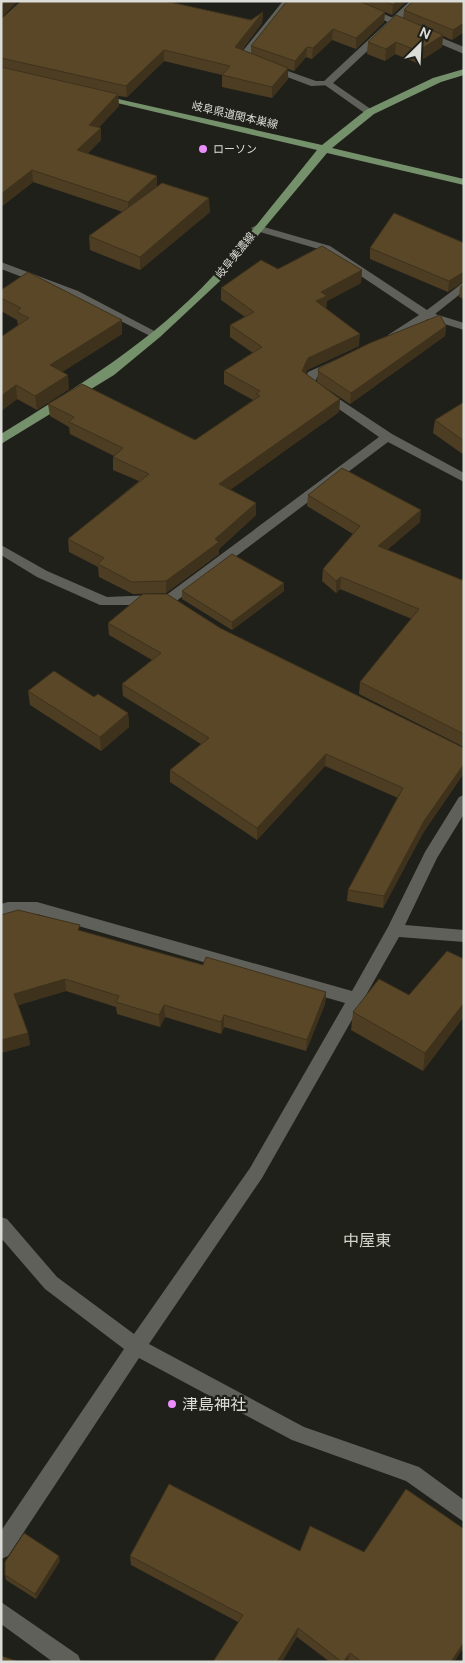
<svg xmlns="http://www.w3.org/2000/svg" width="465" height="1663" viewBox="0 0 465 1663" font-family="'DM Sans','Noto Sans JP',sans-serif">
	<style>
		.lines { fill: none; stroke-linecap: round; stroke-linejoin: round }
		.lane { fill: #5f6059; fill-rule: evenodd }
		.street { fill: #5f6059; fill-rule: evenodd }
		.primary { fill: #75916c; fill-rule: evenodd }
		.wall { fill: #4d3d22 }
		.shaded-wall { fill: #3e321c }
		.building { fill: #594728; stroke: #3e321c }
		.poi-dot { fill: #eb8dfb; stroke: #20201a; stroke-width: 2 }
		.labels { text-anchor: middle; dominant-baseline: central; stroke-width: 4.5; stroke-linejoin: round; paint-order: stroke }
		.far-street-label { font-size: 11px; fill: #dcddd8; stroke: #20201a }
		.far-poi-label { font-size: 11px; fill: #dcddd8; stroke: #20201a; text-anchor: start }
		.quarter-label { font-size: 16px; fill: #d4d5cc; stroke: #20201a }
		.near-poi-label { font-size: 16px; fill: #dcddd8; stroke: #20201a; text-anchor: start }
	</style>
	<rect width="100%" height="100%" fill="#20201a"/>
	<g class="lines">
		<g class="lane">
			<polygon points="283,1 293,1 248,57 316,81 331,81 331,85 311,86 237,58"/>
			<polygon points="338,1 352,1 464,47 464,54"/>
		</g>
		<g class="street">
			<polygon points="410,1 421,1 333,83 375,112 366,114 322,83"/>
			<polygon points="257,225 330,246 427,310 464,282 464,291 435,314 464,323 464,330 428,319 396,339 388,339 388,335 419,315 322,250 253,230 251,228"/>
			<polygon points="1,262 78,291 162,335 156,339 152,337 70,295 1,269"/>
			<polygon points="335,360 339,361 339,367 317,377 315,383 392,434 464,473 464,482 388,442 175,602 165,602 163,599 165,596 379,437 303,384 308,372"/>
			<polygon points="1,545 47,571 107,597 154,595 161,600 154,605 100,605 37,577 1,555"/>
			<polygon points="464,795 464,814 437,858 405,925 464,930 464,942 399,937 262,1178 149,1344 304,1427 419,1467 464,1500 464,1522 406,1481 292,1440 139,1358 8,1556 1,1559 1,1531 124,1349 45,1289 1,1238 1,1217 7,1219 57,1277 134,1334 250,1168 345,1003 37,914 9,914 1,917 1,904 8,902 37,902 352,991 388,927 425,852 459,797"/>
			<polygon points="1,1602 78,1655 81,1662 53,1662 1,1624"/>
		</g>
		<path class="primary" d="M464 69V75L441 82 374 114 332 148 464 179V185L327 153 220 281 160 337 114 375 1 444V434C77 387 152 342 213 276 249 236 283 192 317 150L96 98V94L322 145 366 110 433 78Z"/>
	</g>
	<g class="wall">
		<polygon points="21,1 177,1 175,3 251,20 263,12 262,23 242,50 251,53 251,46 287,1 407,1 392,15 385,12 384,22 356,49 332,40 312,59 306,57 294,71 288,69 288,79 272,98 222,87 222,75 164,61 127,97 118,96 119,106 98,128 101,128 101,140 87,154 210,212 140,270 90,250 89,236 123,212 33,182 1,207 1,19"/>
		<polygon points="464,1 464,32 452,40 443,36 442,47 417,63 395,54 385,61 367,54 368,42 403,18 404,10"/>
		<polygon points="464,243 448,292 370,259 370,248"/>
		<polygon points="278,269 362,270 361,283 327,301 326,309 359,346 307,370 306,374 340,399 339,412 230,490 256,503 256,515 219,549 219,554 166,593 133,594 99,577 98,567 69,552 68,539 139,481 113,470 113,457 114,456 70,434 69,427 50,416 48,404 195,440 253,400 224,384 224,371 253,353 230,337 230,325 245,317 221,300 221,288"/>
		<polygon points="464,283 464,299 459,297 460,287"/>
		<polygon points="1,290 122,334 62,372 69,389 37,410 17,399 1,411 1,337 18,325 17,320 1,311"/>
		<polygon points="446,326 445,336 350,404 317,382 318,371"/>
		<polygon points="464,402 464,455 433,433 435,420"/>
		<polygon points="308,495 420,522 387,550 462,580 464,577 464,747 359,694 360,682 412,619 340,589 336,593 322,581 323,569 353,534 307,506"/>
		<polygon points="284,583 284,591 232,630 182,599 182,591"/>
		<polygon points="108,623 220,628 464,748 464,773 423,833 383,908 347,901 348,890 398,798 325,766 257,840 170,782 170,770 201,744 123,696 122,684 152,660 109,635"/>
		<polygon points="28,691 94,697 128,713 129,727 101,751 30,705"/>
		<polygon points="1,915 80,931 203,965 326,992 325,1004 306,1051 224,1027 221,1034 165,1017 160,1027 117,1014 116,1007 66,991 18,1005 28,1033 30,1045 1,1053"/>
		<polygon points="464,959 464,1019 462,1019 423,1071 351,1030 353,1012 409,995"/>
		<polygon points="130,1556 454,1662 330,1662 297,1637 238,1622 131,1565"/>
		<polygon points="60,1561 36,1599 6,1580 5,1575"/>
	</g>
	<g class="shaded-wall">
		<polygon points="6,1 18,1 1,18 1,6"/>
		<polygon points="164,1 177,1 164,12"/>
		<polygon points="397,1 407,1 392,15 393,5"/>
		<polygon points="263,12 262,23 235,58 235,47"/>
		<polygon points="385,12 384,22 356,49 356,38"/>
		<polygon points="464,23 464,32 452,40 453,30"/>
		<polygon points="333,29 332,40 312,59 313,48"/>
		<polygon points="443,35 442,47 417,63 418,51"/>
		<polygon points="396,42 395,54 385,61 386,49"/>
		<polygon points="307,47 306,57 294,71 295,61"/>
		<polygon points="164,50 164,61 127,97 126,86"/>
		<polygon points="288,68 288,79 272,98 272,87"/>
		<polygon points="118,94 119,106 90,137 89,125"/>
		<polygon points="101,128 101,140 78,162 77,150"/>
		<polygon points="32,170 33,182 1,207 1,194"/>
		<polygon points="157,176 157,188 128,214 128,202"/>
		<polygon points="209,198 210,212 140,270 140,257"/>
		<polygon points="362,270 361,283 327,301 326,309 316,301 321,292"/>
		<polygon points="464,272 464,282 448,292 449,281"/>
		<polygon points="122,320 122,334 51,379 50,365"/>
		<polygon points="446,326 445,336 350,404 351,393"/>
		<polygon points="360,334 359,346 307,370 301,383 302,371 308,358"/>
		<polygon points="68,375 69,389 37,410 35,396"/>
		<polygon points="16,385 17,399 1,411 1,396"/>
		<polygon points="340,399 339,412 220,497 219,484"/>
		<polygon points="256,503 256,515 219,549 219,554 166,593 166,581 215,539"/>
		<polygon points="421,510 420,522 377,558 378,546"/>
		<polygon points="341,577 340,589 336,593 336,581"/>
		<polygon points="284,583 284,591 232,630 232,622"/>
		<polygon points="128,713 129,727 101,751 100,737"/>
		<polygon points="326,754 325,766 257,840 257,828"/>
		<polygon points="464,764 464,773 423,833 383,908 384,896 424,821"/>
		<polygon points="65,979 66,991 16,1006 14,994"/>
		<polygon points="326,992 325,1004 306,1051 307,1040"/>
		<polygon points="464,1003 464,1010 462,1019 423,1071 425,1053"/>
		<polygon points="164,1005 165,1017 160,1027 159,1015"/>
		<polygon points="224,1015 224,1027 221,1034 221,1022"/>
		<polygon points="28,1033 30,1045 1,1053 1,1040"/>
		<polygon points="59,1556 60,1561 36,1599 35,1594"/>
		<polygon points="298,1628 297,1637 282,1662 277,1662"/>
		<polygon points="464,1642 464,1647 454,1662 451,1662"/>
		<polygon points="350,1653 348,1662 343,1662"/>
	</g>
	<g class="building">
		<polygon points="1,1 6,1 1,6"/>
		<polygon points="21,1 165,1 251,20 263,12 235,47 288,68 272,87 222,75 230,66 164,50 126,86 1,58 1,19"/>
		<polygon points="287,1 359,1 385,12 356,38 333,29 313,48 307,47 295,61 251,46"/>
		<polygon points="383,1 397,1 393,5"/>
		<polygon points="413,1 464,1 464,23 453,30 404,10"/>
		<polygon points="396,15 443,35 418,51 396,42 386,49 368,42"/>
		<polygon points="1,67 118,94 89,125 101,128 77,150 157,176 128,202 32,170 1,194"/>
		<polygon points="162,183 209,198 140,257 89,236"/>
		<polygon points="394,213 464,243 464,272 449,281 370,248"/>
		<polygon points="322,246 362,270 321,292 327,296 316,301 360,334 308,358 302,371 340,399 219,484 256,503 215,539 219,542 166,581 132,582 98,564 104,558 68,539 149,474 113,457 123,448 69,422 74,417 48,404 82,384 195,440 260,396 256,394 260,391 224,371 262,347 230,325 254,312 221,288 261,260 278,269"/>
		<polygon points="28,272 122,320 50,365 68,375 35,396 16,385 1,396 1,337 29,318 17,312 21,308 1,298 1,290"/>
		<polygon points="440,315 446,326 351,393 318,371 319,368 370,343"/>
		<polygon points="464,402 464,441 435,420"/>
		<polygon points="342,468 421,510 378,546 462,580 464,577 464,734 360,682 419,609 341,577 336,581 323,569 360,526 308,495"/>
		<polygon points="232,554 284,583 232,622 182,591"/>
		<polygon points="143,594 167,594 220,628 464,748 464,764 424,821 384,896 348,890 403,788 326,754 257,828 170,770 209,738 122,684 161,653 108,623"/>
		<polygon points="54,671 94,697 98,694 128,713 100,737 28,691"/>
		<polygon points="18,910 80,925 78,930 203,965 206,957 326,992 307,1040 224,1015 221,1022 164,1005 159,1015 116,1002 119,996 65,979 14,994 28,1033 1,1040 1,915"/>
		<polygon points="447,951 464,959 464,1003 425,1053 353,1012 379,979 409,995"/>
		<polygon points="169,1484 300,1551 310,1526 364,1552 406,1489 464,1529 464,1642 451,1662 362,1662 350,1653 343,1662 342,1662 298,1628 277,1662 213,1662 243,1615 130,1556"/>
		<polygon points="24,1533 59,1556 35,1594 5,1575 5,1562"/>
		<polygon points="1,1656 20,1662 1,1662"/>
	</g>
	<g class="poi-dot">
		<circle cx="203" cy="149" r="5"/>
		<circle cx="172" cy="1404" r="5"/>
	</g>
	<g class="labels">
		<g class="far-street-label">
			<text transform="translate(235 115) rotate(13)">岐阜県道関本巣線</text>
			<text transform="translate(235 255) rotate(-51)">岐阜美濃線</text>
		</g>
		<g class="far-poi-label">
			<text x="213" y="149">ローソン</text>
		</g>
		<g class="quarter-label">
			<text x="367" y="1240">中屋東</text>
		</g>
		<g class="near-poi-label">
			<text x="182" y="1404">津島神社</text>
		</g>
	</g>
	<rect width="465" height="1663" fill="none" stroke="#dcddd8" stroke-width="5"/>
	<g transform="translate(420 45) rotate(24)" stroke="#20201a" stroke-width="4" paint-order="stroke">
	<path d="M0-4L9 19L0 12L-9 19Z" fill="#dcddd8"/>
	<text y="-8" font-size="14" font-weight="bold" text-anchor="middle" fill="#dcddd8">N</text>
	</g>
</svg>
